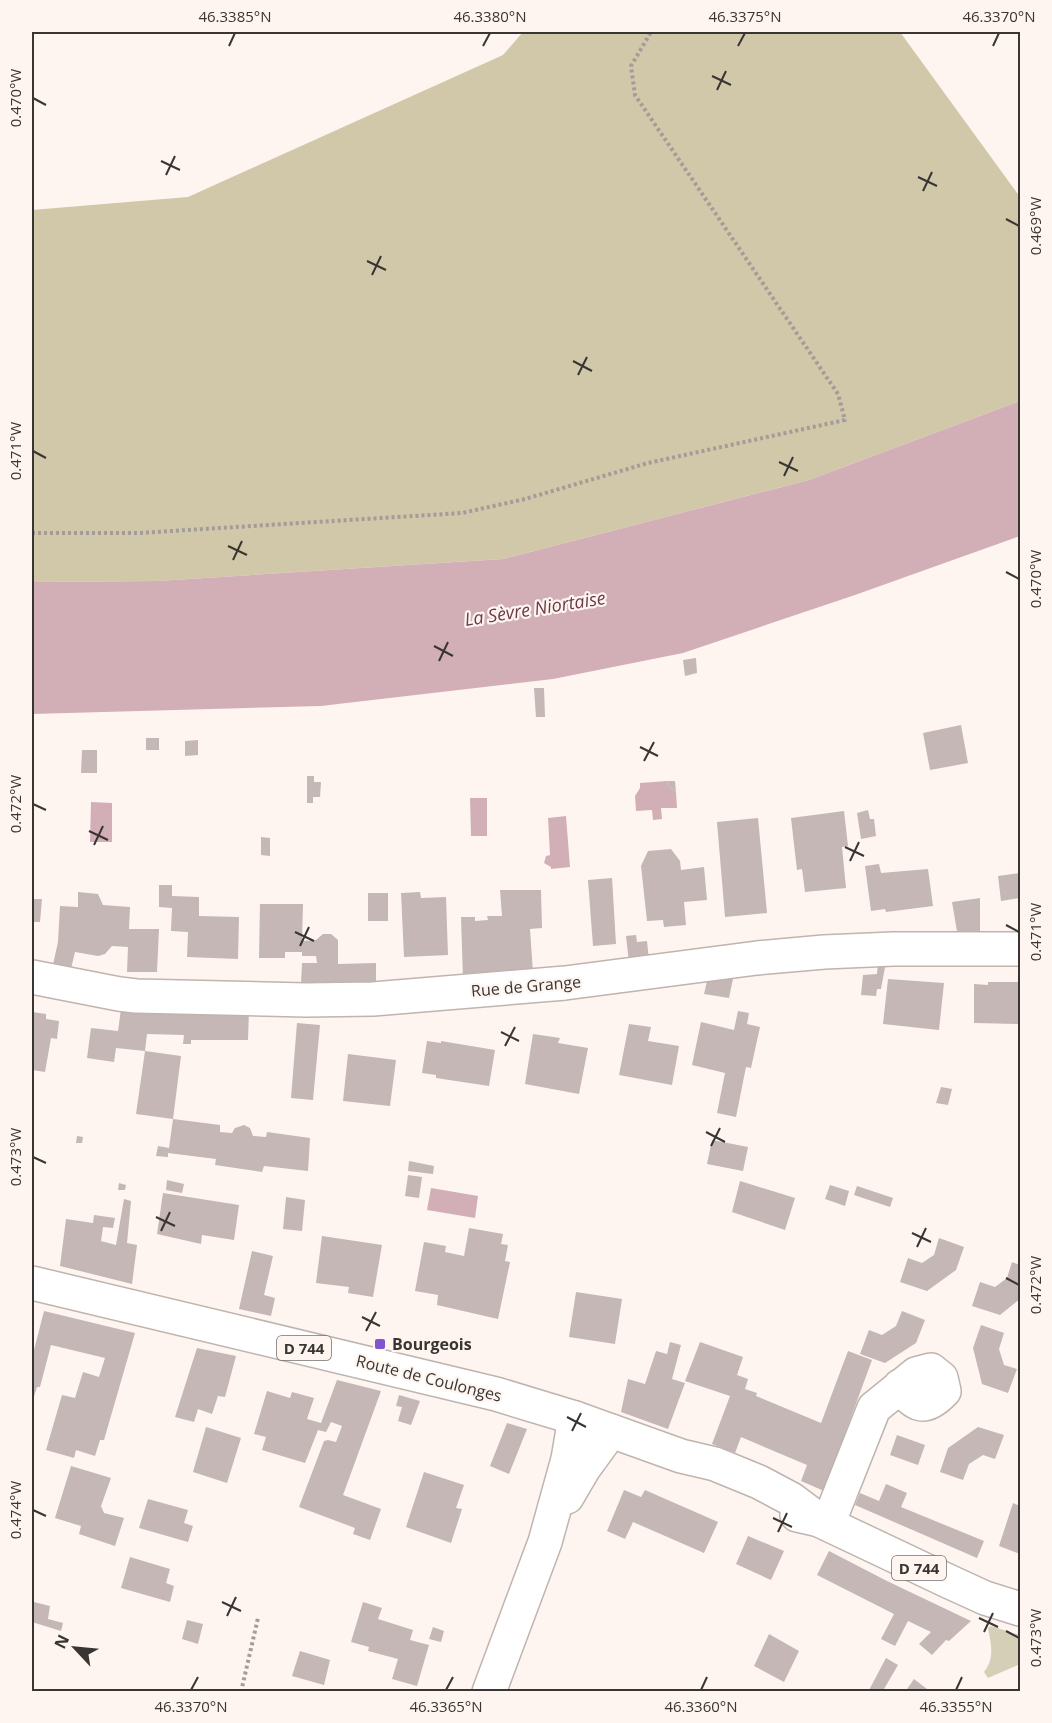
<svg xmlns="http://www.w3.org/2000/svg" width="1052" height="1723" viewBox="0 0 1052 1723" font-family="'Open Sans',sans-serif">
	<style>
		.green { fill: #d6cfb8 }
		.forest { fill: #d1c7a9 }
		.water { fill: #d2afb7 }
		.building { fill: #c4b7b5 }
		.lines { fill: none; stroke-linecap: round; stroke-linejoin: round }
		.minor-casing { stroke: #bfb4ae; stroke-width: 36 }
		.major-casing { stroke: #bfb4ae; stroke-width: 36 }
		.path { stroke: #a39c98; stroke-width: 4; stroke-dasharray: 3 3; stroke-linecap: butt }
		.minor { stroke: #fff; stroke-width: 33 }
		.major { stroke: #fff; stroke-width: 33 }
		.ticks { fill: none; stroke: #393533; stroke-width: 2 }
		.poi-dot { fill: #7f55cf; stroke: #fef5f0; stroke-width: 2 }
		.labels { text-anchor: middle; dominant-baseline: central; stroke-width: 4.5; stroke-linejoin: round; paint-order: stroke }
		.shield { fill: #fef5f0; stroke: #746f6c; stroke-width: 1.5 }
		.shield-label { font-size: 15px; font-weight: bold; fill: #393533 }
		.street-label { font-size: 16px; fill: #393533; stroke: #fef5f0 }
		.poi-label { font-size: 16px; font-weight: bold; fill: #393533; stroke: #fef5f0; text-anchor: start }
		.water-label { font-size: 18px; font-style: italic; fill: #6b3a48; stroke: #fef5f0 }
		.neatline { fill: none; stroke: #393533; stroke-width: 2 }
		.ticks-label { font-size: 15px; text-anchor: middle; fill: #393533 }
	</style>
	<rect width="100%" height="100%" fill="#fef5f0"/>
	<path class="green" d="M991 1626 1020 1635V1664L988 1678 984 1672C995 1658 991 1644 988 1628Z"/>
	<polygon class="forest" points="523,32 900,32 1020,197 1020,401 809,480 503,559 157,581 32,582 32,210 188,197 503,55"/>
	<g class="water">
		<polygon points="1020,401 1020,536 855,595 683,653 553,679 321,706 32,714 32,582 157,581 503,559 809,480"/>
		<polygon points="667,781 668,786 676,792 677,808 661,808 662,819 653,820 652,810 636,811 635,796 640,788 640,783"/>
		<polygon points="470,798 487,798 487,836 471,836"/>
		<polygon points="91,802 112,803 112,842 90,842"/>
		<polygon points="566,816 570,867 551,869 551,867 544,863 546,856 550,855 548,818"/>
		<polygon points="431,1188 478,1196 475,1218 427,1210"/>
	</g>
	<g class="building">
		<polygon points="696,658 697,673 685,676 683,660"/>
		<polygon points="534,688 544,688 545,717 536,717"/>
		<polygon points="961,725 968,763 930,770 923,733"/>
		<rect x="146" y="738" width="13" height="12"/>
		<polygon points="198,740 198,755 185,756 185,741"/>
		<polygon points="82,750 97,750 97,773 81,773"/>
		<polygon points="307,776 314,776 314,782 321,782 320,797 313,797 313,803 307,803"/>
		<polygon points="667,781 675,781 676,792 668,786"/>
		<polygon points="868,810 870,819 874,819 876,836 861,839 857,813"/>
		<polygon points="844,811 848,846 842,847 846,888 805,892 802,869 797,870 791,818"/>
		<polygon points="758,818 767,913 725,917 717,822"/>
		<polygon points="261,837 270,838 270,856 261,855"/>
		<polygon points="671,849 680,861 681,870 704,867 707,900 684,902 686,925 664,927 663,920 647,921 641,866 648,851"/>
		<polygon points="879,864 881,873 928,869 933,906 886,912 885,909 871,911 865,866"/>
		<polygon points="1020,873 1020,898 1001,901 998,876"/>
		<polygon points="612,878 616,944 593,946 588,880"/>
		<polygon points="159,885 172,885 172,896 199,897 199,916 239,917 238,959 187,957 188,932 171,931 172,908 159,907"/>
		<polygon points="500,890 541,890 542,928 530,929 533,973 463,979 461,917 475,917 475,921 488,920 487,916 502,916"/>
		<polygon points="78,892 98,894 103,905 130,907 129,929 159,929 157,972 127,972 128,947 112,946 105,954 98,956 75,952 70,973 52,969 58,942 60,906 78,907"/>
		<polygon points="420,892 421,898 446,897 448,955 404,957 401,893"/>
		<rect x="368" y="893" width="20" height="28"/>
		<polygon points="980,898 980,936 958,937 952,902"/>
		<polygon points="32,899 42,899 40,922 32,922"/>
		<polygon points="260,904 303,904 302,941 316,940 323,934 331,934 338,940 338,964 376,963 376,986 301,985 302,963 317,963 316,956 302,956 302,952 285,952 285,958 259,958"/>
		<polygon points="636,935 637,942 647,941 649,960 629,962 626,936"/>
		<polygon points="886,962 881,989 877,989 876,996 861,995 863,975 877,974 878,963"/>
		<polygon points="734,974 729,998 704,994 708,977"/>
		<polygon points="888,979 944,983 939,1030 883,1024"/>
		<polygon points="988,982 1020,982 1020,1024 974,1023 974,984 988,985"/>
		<polygon points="121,1009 249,1010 248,1040 191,1040 191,1044 183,1044 184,1035 147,1034 145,1051 181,1056 173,1119 136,1114 145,1051 116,1048 114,1062 87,1058 91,1028 118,1031"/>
		<polygon points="738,1011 749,1013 747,1024 760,1027 751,1068 746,1067 736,1117 717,1113 725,1073 692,1065 701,1022 734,1030"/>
		<polygon points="32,1012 46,1014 46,1019 59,1021 57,1039 51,1038 45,1072 32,1070"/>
		<polygon points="297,1023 320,1025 313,1100 291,1098"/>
		<polygon points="629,1024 651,1027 648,1041 679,1046 672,1085 619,1075"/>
		<polygon points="533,1034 560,1038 558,1043 588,1048 579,1094 525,1084"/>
		<polygon points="427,1041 441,1043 441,1041 495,1050 489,1086 436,1078 436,1075 422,1073"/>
		<polygon points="348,1054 396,1060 390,1106 343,1101"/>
		<polygon points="941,1087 952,1089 948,1105 936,1103"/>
		<polygon points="173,1119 220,1125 220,1132 232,1133 235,1128 244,1125 250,1128 253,1136 266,1137 267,1132 310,1138 308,1171 264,1166 262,1172 215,1165 216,1159 168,1153 168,1157 156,1156 158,1146 169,1148"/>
		<polygon points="77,1136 83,1137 82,1143 76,1143"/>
		<polygon points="712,1140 748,1147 743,1171 707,1164"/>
		<polygon points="409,1161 434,1166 433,1174 408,1171"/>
		<polygon points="408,1175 422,1177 419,1198 405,1196"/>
		<polygon points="167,1180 184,1184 182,1193 166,1190"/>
		<polygon points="740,1181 795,1198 785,1230 732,1212"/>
		<polygon points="119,1183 126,1185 125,1190 118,1190"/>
		<polygon points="830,1185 849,1191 845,1206 825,1199"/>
		<polygon points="857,1186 893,1198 890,1207 854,1195"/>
		<polygon points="163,1193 239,1205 234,1240 202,1235 201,1244 157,1234"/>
		<polygon points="286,1197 305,1200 302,1231 283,1229"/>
		<polygon points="124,1199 131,1201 127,1243 137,1245 132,1284 60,1266 66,1219 93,1223 94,1215 115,1218 113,1228 103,1227 101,1241 116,1245"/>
		<polygon points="469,1228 503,1234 501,1244 508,1245 505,1261 510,1262 498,1319 437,1305 438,1295 415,1291 424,1242 446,1246 445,1252 464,1256"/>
		<polygon points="322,1236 382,1245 373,1297 348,1293 349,1287 316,1283"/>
		<polygon points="939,1238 964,1247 956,1270 927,1291 900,1282 908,1258 922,1263 934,1255"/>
		<polygon points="252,1251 273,1256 264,1295 275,1298 271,1316 239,1309"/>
		<polygon points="1012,1262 1020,1265 1020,1299 1000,1315 972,1306 980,1282 995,1287 1007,1278"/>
		<polygon points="576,1292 622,1299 615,1344 569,1337"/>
		<polygon points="44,1311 135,1333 104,1440 100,1440 95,1456 76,1450 74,1458 46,1450 62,1395 75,1398 83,1372 99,1377 105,1358 51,1345 40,1387 37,1387 32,1403 32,1358"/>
		<polygon points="902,1311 925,1320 916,1343 885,1363 860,1354 869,1330 882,1335 896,1326"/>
		<polygon points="981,1325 1004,1333 999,1349 1004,1365 1017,1369 1008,1393 982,1384 973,1348"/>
		<polygon points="670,1342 681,1345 672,1379 685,1383 668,1429 621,1412 628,1379 645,1384 656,1351 667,1354"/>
		<polygon points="700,1342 743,1357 737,1375 748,1379 745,1389 757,1393 756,1396 821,1423 848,1351 872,1360 824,1491 801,1481 807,1465 741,1437 735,1453 712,1444 730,1396 685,1381"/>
		<polygon points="197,1348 236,1356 225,1397 218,1396 212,1414 198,1409 194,1422 175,1417"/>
		<polygon points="337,1380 381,1391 343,1495 381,1509 370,1540 353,1534 355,1528 299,1507 324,1441 328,1440 336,1442 342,1426 331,1422 326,1432 318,1430 305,1463 262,1450 266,1437 254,1434 267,1391 290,1398 292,1392 314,1398 307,1419 321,1423"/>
		<polygon points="399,1395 420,1401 411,1425 398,1421 402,1407 396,1406"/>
		<polygon points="507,1423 527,1429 509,1474 490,1466"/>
		<polygon points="206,1427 241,1438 227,1483 193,1472"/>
		<polygon points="978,1427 1004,1435 995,1459 983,1455 969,1464 963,1480 940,1472 948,1448"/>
		<polygon points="897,1435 925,1445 918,1465 890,1455"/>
		<polygon points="71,1466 111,1478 101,1506 104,1513 124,1518 115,1546 79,1534 81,1526 55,1518"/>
		<polygon points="424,1472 464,1485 456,1508 462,1509 451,1543 406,1527"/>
		<polygon points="886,1484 907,1493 901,1507 984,1541 977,1558 855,1505 860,1493 879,1501"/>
		<polygon points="624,1490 641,1497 645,1490 718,1522 704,1553 633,1522 625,1539 607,1531"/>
		<polygon points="148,1499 188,1510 184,1523 193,1526 188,1542 139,1528"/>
		<polygon points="1013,1503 1020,1506 1020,1554 999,1546"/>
		<polygon points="748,1536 784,1551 771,1580 736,1564"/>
		<polygon points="829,1551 887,1581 971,1621 949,1641 946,1640 932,1655 919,1644 931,1632 908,1621 895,1646 881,1639 894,1614 817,1575"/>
		<polygon points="130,1557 170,1569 166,1583 174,1586 170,1602 121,1588"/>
		<polygon points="34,1602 50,1606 48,1619 63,1623 61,1631 32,1622"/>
		<polygon points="363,1602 382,1608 378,1619 413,1630 410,1640 429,1645 417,1686 392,1679 398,1659 368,1651 369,1647 351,1642"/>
		<polygon points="187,1620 203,1624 198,1644 182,1639"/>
		<polygon points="433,1627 444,1631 441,1642 429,1639"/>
		<polygon points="769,1634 799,1651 784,1682 754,1666"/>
		<polygon points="300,1651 330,1660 324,1685 292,1676"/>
		<polygon points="886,1658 898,1665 884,1689 889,1692 868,1692"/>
		<polygon points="914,1679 927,1689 924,1692 905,1692"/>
	</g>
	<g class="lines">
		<g class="minor-casing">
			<g id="minor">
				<polyline points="32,977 119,994 136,996 306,1000 373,999 565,983 757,958 824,952 893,949 1020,949"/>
				<polyline points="567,1497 584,1468 611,1431"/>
				<path d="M828 1524 874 1408 916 1374 931 1370 941 1378 944 1391C925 1411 916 1407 900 1386"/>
				<polyline points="489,1692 545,1542 568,1459 575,1418"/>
			</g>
		</g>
		<g class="major-casing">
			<g id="major">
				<polyline points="32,1283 496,1394 575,1418 681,1456 715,1464 759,1482 791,1499 819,1520"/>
				<polyline points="797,1515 819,1520 950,1582 985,1598 1020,1609"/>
			</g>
		</g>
		<g class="path">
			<polyline points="32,533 139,533 462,513 525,499 648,463 845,420 838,394 635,95 631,66 651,32"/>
			<polyline points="241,1692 258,1618"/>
		</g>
		<use href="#minor" class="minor"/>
		<use href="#major" class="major"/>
	</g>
	<path class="ticks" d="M229 46 235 33M483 46 490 33M738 46 745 33M993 46 999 33M712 76 731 85M717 90 726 71M33 98 46 105M161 161 180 170M166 175 175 156M918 177 937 186M923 191 932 172M1006 219 1019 226M367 261 386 270M372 275 381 256M573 361 592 371M578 375 587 357M33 451 46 458M779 462 798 471M784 476 793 457M228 546 247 555M233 560 242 541M1006 572 1019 579M434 646 453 656M439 661 448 642M640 747 658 756M644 761 654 742M33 804 46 810M89 831 108 840M94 845 103 826M845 847 864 856M850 861 859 842M1006 925 1019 932M295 932 314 941M300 946 309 927M501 1032 519 1041M505 1046 515 1027M706 1132 725 1142M711 1146 720 1128M33 1157 46 1163M156 1217 175 1226M161 1231 170 1212M912 1233 931 1242M917 1247 926 1228M1006 1278 1019 1285M362 1317 380 1326M366 1331 376 1312M567 1417 586 1427M572 1431 581 1413M33 1510 46 1516M773 1518 792 1527M778 1532 787 1513M222 1602 241 1611M227 1616 236 1597M979 1618 998 1627M1006 1631 1019 1638M984 1632 993 1613M191 1690 198 1677M446 1690 453 1677M701 1690 707 1677M956 1690 962 1677"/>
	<rect class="poi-dot" x="374" y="1338" width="12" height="12" rx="3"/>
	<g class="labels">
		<g class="shield">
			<rect x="277" y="1336" width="54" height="24" rx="4.5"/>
			<rect x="892" y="1556" width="54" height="24" rx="4.5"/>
		</g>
		<g class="shield-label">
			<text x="304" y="1348">D 744</text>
			<text x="919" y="1568">D 744</text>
		</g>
		<g class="street-label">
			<text transform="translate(526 986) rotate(-5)">Rue de Grange</text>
			<text transform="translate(429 1378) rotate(14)">Route de Coulonges</text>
		</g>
		<g class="poi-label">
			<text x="392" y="1344">Bourgeois</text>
		</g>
		<g class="water-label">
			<text transform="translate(535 608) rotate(-9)">La Sèvre Niortaise</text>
		</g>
	</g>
	<rect width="1052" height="1723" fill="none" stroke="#fef5f0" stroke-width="66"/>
	<g transform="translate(75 1648) rotate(296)" stroke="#fef5f0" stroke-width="4.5" paint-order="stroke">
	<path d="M0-4.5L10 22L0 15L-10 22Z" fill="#393533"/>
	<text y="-9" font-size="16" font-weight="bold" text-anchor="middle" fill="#393533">N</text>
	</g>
	<rect x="33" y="33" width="986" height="1657" class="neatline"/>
	<g class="ticks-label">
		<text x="235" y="22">46.3385°N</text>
		<text x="490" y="22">46.3380°N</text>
		<text x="745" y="22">46.3375°N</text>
		<text x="999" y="22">46.3370°N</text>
		<text transform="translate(16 98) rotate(-90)" y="5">0.470°W</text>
		<text transform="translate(1036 226) rotate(-90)" y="5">0.469°W</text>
		<text transform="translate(16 451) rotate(-90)" y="5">0.471°W</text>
		<text transform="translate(1036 579) rotate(-90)" y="5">0.470°W</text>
		<text transform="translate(16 804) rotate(-90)" y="5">0.472°W</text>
		<text transform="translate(1036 932) rotate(-90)" y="5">0.471°W</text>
		<text transform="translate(16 1157) rotate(-90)" y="5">0.473°W</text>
		<text transform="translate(1036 1285) rotate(-90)" y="5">0.472°W</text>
		<text transform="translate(16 1510) rotate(-90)" y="5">0.474°W</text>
		<text transform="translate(1036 1638) rotate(-90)" y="5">0.473°W</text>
		<text x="191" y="1712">46.3370°N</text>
		<text x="446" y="1712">46.3365°N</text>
		<text x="701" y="1712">46.3360°N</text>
		<text x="956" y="1712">46.3355°N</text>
	</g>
</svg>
